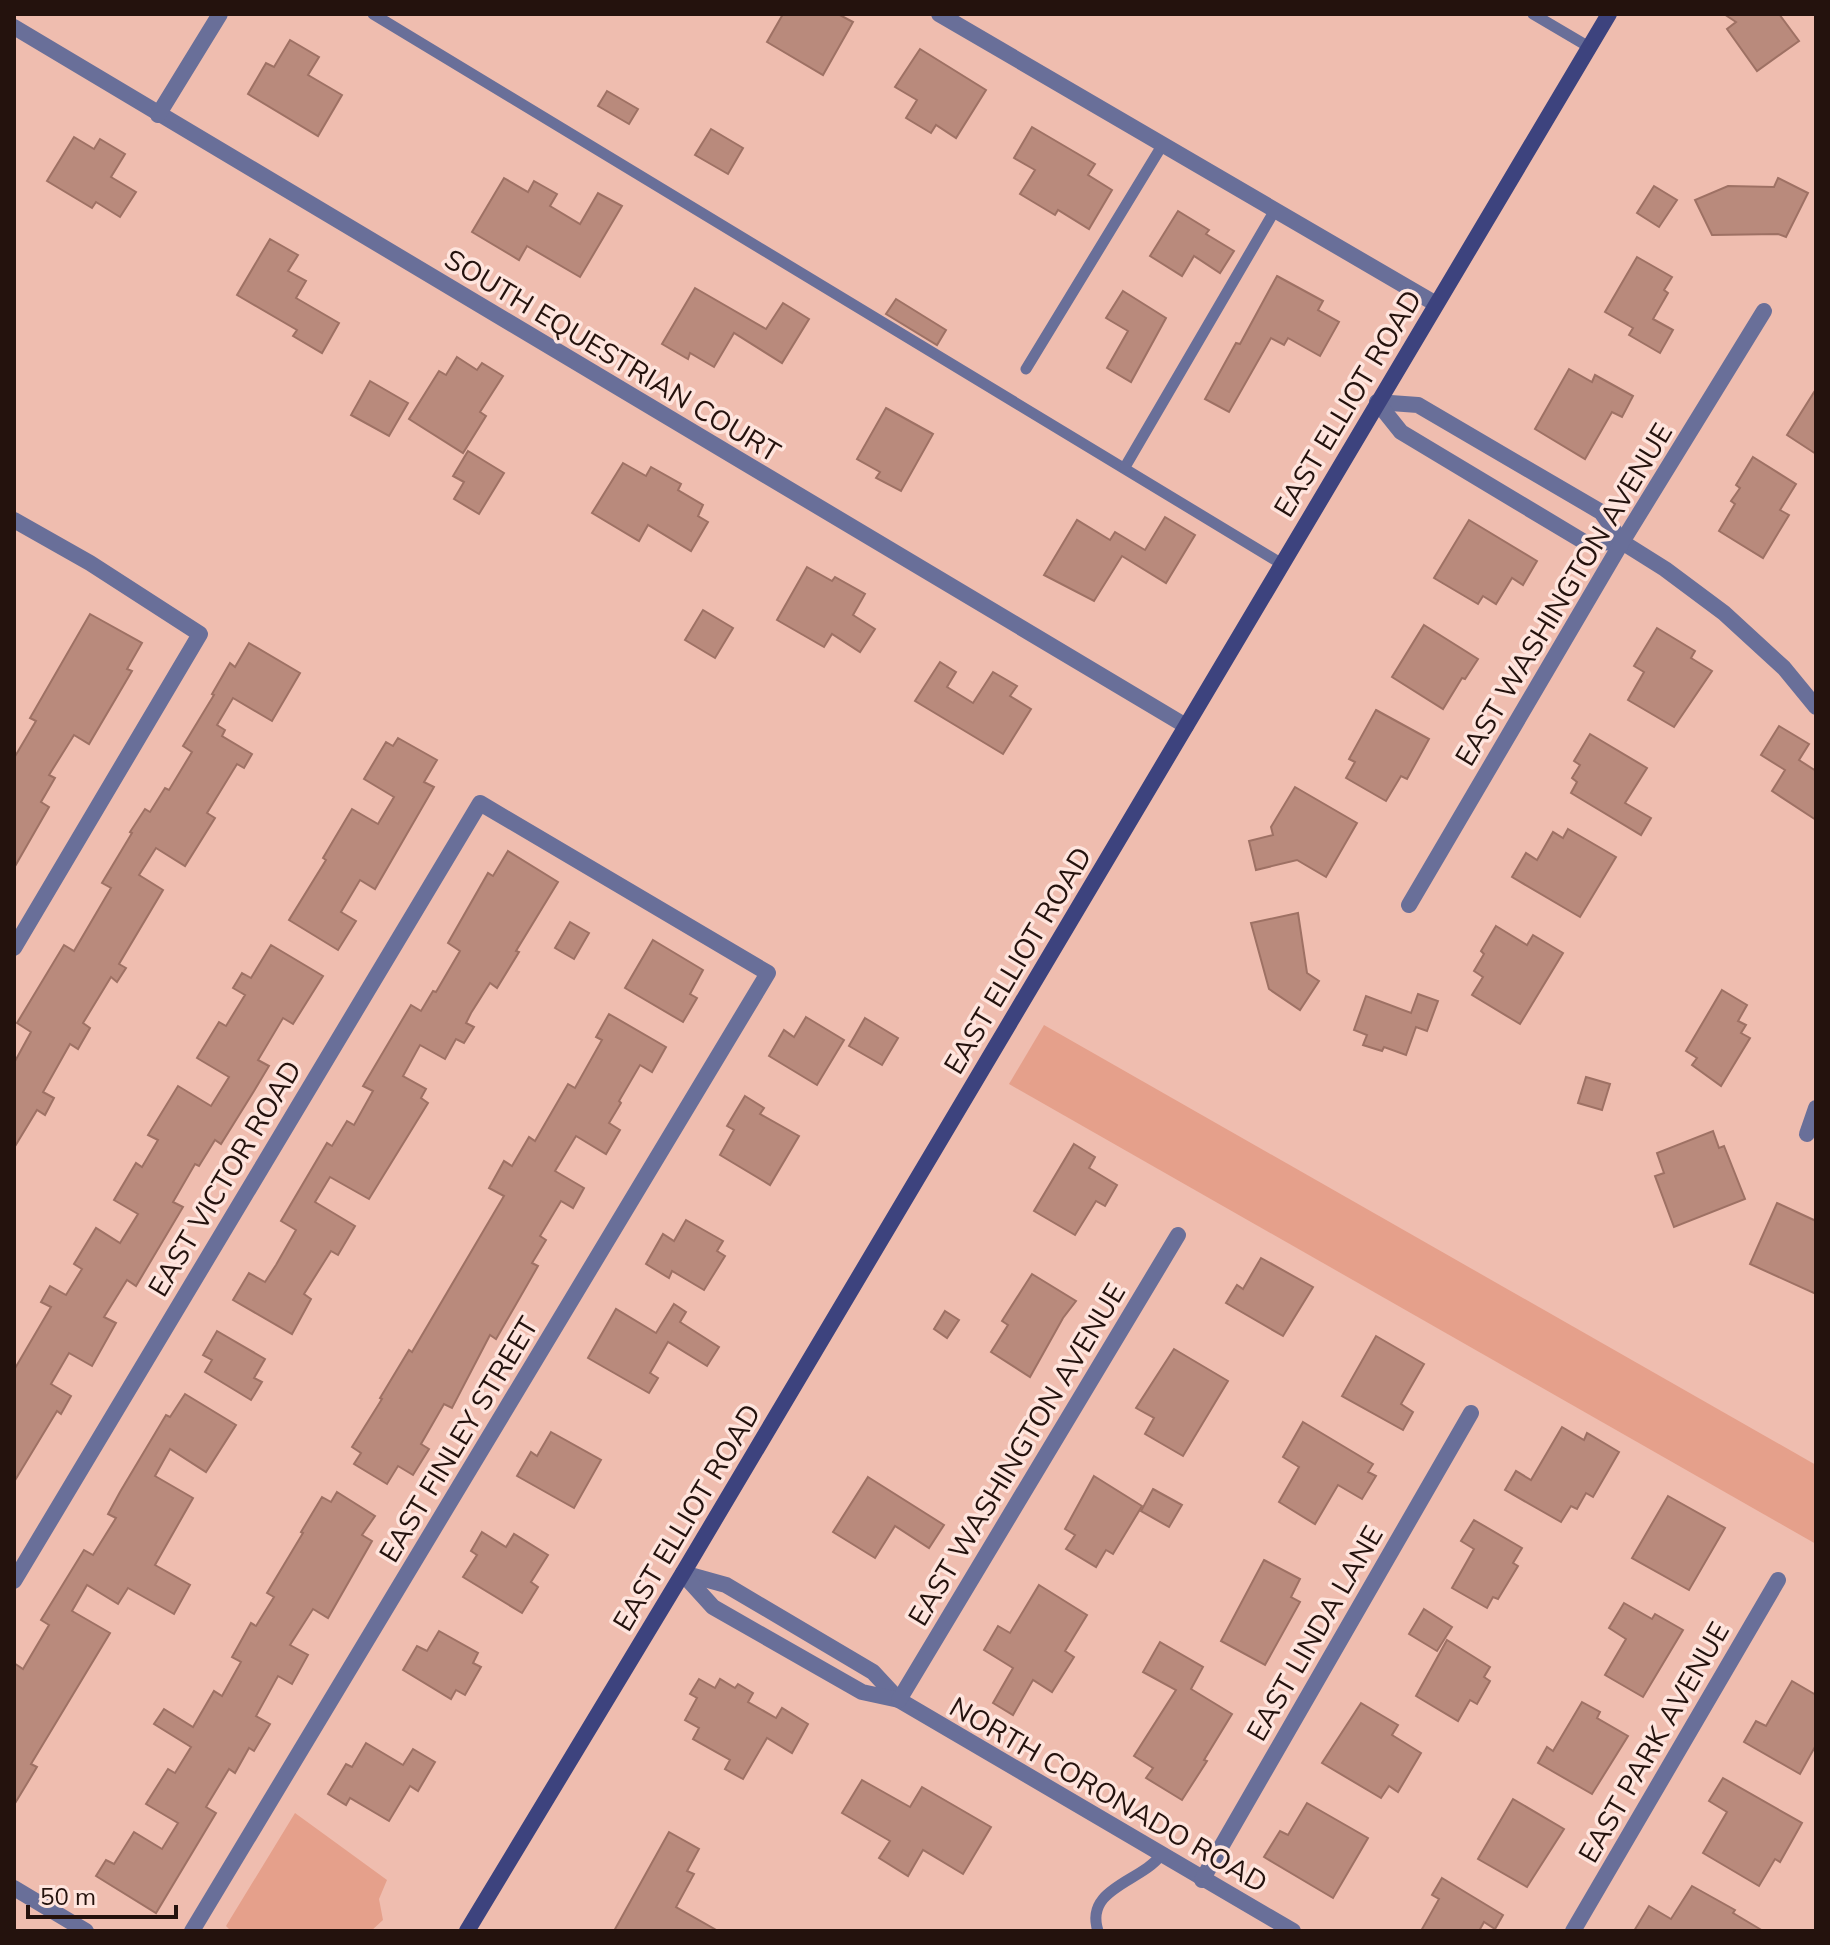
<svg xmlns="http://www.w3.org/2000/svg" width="1830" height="1945" viewBox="0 0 1830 1945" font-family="Mulish,sans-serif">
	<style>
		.green { fill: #e5a08b }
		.building { fill: #b98a7c; stroke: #9e7164; stroke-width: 2 }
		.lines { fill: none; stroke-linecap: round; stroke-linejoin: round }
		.service { stroke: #696f99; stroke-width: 11 }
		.minor { stroke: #696f99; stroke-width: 16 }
		.secondary { stroke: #3d437e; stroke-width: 16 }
		.labels { text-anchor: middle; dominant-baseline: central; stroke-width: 7; stroke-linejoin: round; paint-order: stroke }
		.street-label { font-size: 28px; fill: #24120d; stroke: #fee4dd }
	</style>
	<rect width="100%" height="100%" fill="#efbdaf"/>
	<g class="green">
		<polygon points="1044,1025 1816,1465 1816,1544 1009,1084"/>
		<polygon points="295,1813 387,1880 379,1899 383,1920 371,1931 231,1931 226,1926"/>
	</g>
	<g class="building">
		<polygon points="783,14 838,14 853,22 823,75 767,42"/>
		<polygon points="1724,14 1779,14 1799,41 1757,71 1727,29 1736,22"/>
		<polygon points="290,40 319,57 308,75 342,95 318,136 248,94 266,63 274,67"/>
		<polygon points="920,49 986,90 956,138 936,125 931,133 906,118 917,100 895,87"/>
		<polygon points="607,91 638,109 629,124 598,106"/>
		<polygon points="1032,127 1095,164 1088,175 1112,190 1089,229 1058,210 1055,215 1020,194 1035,170 1014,158"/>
		<polygon points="711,129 743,148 728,174 695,155"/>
		<polygon points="74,137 94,149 100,139 125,154 111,177 136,192 120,217 96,202 92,208 47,181"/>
		<polygon points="504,178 528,192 534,181 557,194 550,206 580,224 598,193 622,206 580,277 527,246 519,260 472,232"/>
		<polygon points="1778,178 1808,193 1786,237 1778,234 1712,235 1695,200 1728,186 1774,187"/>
		<polygon points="1654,186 1677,200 1659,227 1637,213"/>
		<polygon points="1178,211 1209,230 1206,234 1234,251 1220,273 1194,256 1182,276 1150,256"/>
		<polygon points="270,239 298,255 288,271 306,281 296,298 339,323 322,353 293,336 297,330 237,295"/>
		<polygon points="1637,257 1672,277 1664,290 1668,293 1653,319 1673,330 1660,353 1629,335 1633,328 1605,312"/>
		<polygon points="1277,276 1323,301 1318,310 1339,322 1320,356 1288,338 1284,345 1271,338 1229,412 1205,399 1236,343 1240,344"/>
		<polygon points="695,288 766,329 783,303 809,319 782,363 734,333 714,367 690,353 688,359 662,344"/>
		<polygon points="1123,291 1166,318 1131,382 1107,368 1128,331 1106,318"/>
		<polygon points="896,299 946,330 937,345 886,314"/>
		<polygon points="457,357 477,370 482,363 503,376 480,412 486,416 463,453 409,419 439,371 446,375"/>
		<polygon points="1569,369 1592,382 1595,375 1633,396 1622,417 1612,412 1585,459 1535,429"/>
		<polygon points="370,381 408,403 389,436 351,415"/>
		<polygon points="1816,389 1816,454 1787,435"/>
		<polygon points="886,408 933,434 901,491 876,478 880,472 857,459"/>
		<polygon points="468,451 504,473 479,514 454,499 464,482 453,476"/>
		<polygon points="1753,457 1796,484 1780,510 1789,515 1763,558 1719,531 1735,504 1731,501 1740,488 1736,485"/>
		<polygon points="623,463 646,476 651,467 681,484 678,490 703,505 698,516 708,522 691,551 648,525 639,541 592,513"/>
		<polygon points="1165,517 1195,535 1166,583 1122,556 1094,601 1044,575 1077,520 1110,540 1115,532 1145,550"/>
		<polygon points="1469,520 1537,561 1523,585 1512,578 1496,604 1483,596 1478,604 1434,578"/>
		<polygon points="807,567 832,581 835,577 865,594 853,615 875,629 860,652 832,634 824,647 777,620"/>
		<polygon points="703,610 733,628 715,658 685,640"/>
		<polygon points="90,614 142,643 127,669 132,671 89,744 74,735 49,775 55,778 41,802 49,807 14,868 14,758 36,721 30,718"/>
		<polygon points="1424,625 1478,659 1465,679 1462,678 1443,709 1392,677"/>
		<polygon points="1657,628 1695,651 1691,658 1712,671 1674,727 1628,700 1644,672 1634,666"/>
		<polygon points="249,643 300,673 272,721 233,698 217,725 225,730 222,736 252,754 244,768 237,764 207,813 215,818 185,866 156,848 139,875 163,890 119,964 126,968 117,982 111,977 83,1023 90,1028 78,1049 70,1044 43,1092 54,1098 45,1115 37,1110 14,1148 14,1063 31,1032 17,1023 64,945 74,951 111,888 102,883 132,833 130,832 145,809 150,812 165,788 169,790 192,752 183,746 214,695 212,694 230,663 235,667"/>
		<polygon points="940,662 956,672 947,687 973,703 993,672 1017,686 1010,696 1031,709 1003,754 915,701"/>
		<polygon points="1376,710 1429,739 1407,779 1401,776 1386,801 1346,778 1355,762 1349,759"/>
		<polygon points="1779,726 1809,744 1799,760 1816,771 1816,820 1772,791 1785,770 1761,755"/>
		<polygon points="1590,734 1647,768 1625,803 1651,818 1641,835 1571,793 1577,782 1572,778 1580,765 1574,761"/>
		<polygon points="398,738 437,760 424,782 434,787 375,889 360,880 341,912 356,921 338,950 289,920 326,860 323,858 352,809 378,824 394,797 364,779 386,742 393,746"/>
		<polygon points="1295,787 1357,823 1326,877 1297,860 1256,870 1249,841 1273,835 1271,827"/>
		<polygon points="1568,829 1616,857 1580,917 1512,877 1526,853 1537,860 1553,832 1563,838"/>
		<polygon points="508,851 558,882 516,951 519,952 497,988 490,983 471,1013 466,1023 474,1027 464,1043 456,1039 445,1059 420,1045 403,1076 426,1089 421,1098 428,1103 369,1199 330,1177 315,1202 355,1226 338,1255 331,1251 304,1294 311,1299 292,1334 233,1300 249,1273 265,1282 276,1265 296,1230 281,1221 327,1143 332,1146 347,1121 354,1125 373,1091 363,1086 411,1005 421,1011 433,991 436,992 460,951 448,943 488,873 493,876"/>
		<polygon points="1298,913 1307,973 1319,981 1300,1010 1269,989 1251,923"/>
		<polygon points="570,922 589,933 574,959 555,948"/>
		<polygon points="1496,926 1527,945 1533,935 1563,953 1520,1024 1472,995 1483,977 1474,971 1484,954 1481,951"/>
		<polygon points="653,940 703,970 690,994 697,998 683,1022 625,988"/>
		<polygon points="271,945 323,976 293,1024 283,1018 258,1060 269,1066 254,1091 221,1144 215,1140 199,1166 195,1164 173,1202 183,1207 136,1286 127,1280 104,1317 116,1323 92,1366 69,1353 51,1384 71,1396 61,1414 57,1411 14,1482 14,1370 51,1307 41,1302 50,1286 66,1295 82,1269 74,1264 96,1228 120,1243 138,1214 114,1200 136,1163 142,1167 158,1140 148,1135 178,1086 211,1106 229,1077 197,1058 219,1022 226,1026 245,995 233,988 242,973 251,978"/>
		<polygon points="1722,990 1747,1005 1738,1021 1746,1025 1741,1033 1750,1038 1721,1086 1692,1065 1697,1058 1686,1051"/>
		<polygon points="1418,994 1438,1001 1427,1031 1416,1027 1406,1055 1384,1047 1382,1051 1363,1045 1367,1035 1354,1030 1366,996 1411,1013"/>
		<polygon points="609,1014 666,1047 652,1072 640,1065 619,1101 621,1103 609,1123 620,1130 606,1154 576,1136 555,1171 584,1188 573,1208 561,1201 540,1236 546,1240 532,1263 538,1266 496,1339 490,1335 452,1408 444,1404 421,1444 429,1449 413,1475 398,1466 387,1484 354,1464 361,1453 352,1447 382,1399 380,1398 409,1350 412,1352 504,1196 489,1188 504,1161 512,1166 529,1137 535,1141 568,1084 575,1088 602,1040 596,1037"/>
		<polygon points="806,1017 844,1040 817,1085 769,1056 784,1030 794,1037"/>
		<polygon points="865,1018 898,1038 882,1065 849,1046"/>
		<polygon points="1586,1077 1610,1084 1602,1110 1578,1103"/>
		<polygon points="745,1096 764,1108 760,1114 799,1136 770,1185 720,1155 734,1130 727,1126"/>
		<polygon points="1713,1131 1719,1148 1724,1146 1745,1199 1674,1227 1655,1176 1664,1173 1657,1153"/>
		<polygon points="1074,1144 1095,1157 1089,1168 1117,1185 1105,1206 1096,1201 1075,1235 1034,1211"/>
		<polygon points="1777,1203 1816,1221 1816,1294 1750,1264"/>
		<polygon points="686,1220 723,1241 717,1251 725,1256 704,1290 672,1271 669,1278 646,1264 663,1234 674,1241"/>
		<polygon points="1261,1258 1313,1287 1283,1336 1226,1303 1237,1285 1243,1289"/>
		<polygon points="1032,1274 1076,1301 1063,1318 1030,1377 991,1352 1008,1325 1002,1321"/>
		<polygon points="674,1304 686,1312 680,1322 719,1347 707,1366 668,1342 650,1373 658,1378 649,1393 588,1358 616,1309 656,1333"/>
		<polygon points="945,1311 959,1320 947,1338 934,1329"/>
		<polygon points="217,1331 265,1359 254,1378 262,1382 251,1400 205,1372 212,1360 203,1355"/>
		<polygon points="1376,1336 1424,1364 1401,1404 1413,1412 1403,1430 1342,1396"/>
		<polygon points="1174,1349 1228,1381 1183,1456 1145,1434 1154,1418 1136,1408"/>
		<polygon points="185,1394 236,1425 206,1472 170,1449 155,1476 193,1498 155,1565 190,1585 174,1614 128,1588 118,1604 87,1585 72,1611 110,1633 31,1764 37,1767 14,1805 14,1663 23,1669 49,1625 41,1620 57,1594 84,1550 93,1555 116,1518 108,1514 120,1492 166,1415 170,1417"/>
		<polygon points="1303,1422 1373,1464 1368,1472 1376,1476 1362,1499 1338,1485 1315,1524 1279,1502 1299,1467 1283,1457"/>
		<polygon points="1562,1427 1584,1440 1587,1433 1619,1452 1593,1497 1586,1493 1577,1509 1571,1506 1561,1522 1505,1490 1516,1471 1531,1480"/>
		<polygon points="551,1432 601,1460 574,1508 517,1476 531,1452 537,1456"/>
		<polygon points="1094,1476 1142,1506 1113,1554 1106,1550 1096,1567 1066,1549 1075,1535 1065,1529"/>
		<polygon points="868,1477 944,1525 929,1548 895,1526 875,1558 833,1532"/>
		<polygon points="1153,1489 1182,1505 1169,1527 1141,1511"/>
		<polygon points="337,1492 375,1516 362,1535 372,1541 328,1618 313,1609 290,1645 308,1655 292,1684 278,1676 256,1716 270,1724 254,1751 249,1748 235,1773 229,1769 206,1807 216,1813 156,1913 96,1876 106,1860 114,1864 134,1832 162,1849 178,1823 146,1804 168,1769 175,1773 191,1747 154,1724 164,1709 193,1727 214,1691 222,1696 241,1662 232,1657 251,1623 256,1626 274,1597 267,1593 303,1533 301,1532 322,1497 331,1502"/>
		<polygon points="1668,1496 1725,1528 1689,1590 1632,1558"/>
		<polygon points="1474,1520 1522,1548 1513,1563 1518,1566 1498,1599 1493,1597 1487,1608 1452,1588 1474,1549 1461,1541"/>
		<polygon points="482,1532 506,1547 514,1534 548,1555 531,1582 538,1587 522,1613 463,1577 477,1555 471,1551"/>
		<polygon points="1264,1560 1300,1579 1291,1597 1300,1602 1265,1665 1221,1641"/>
		<polygon points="1039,1585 1087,1615 1065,1651 1074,1657 1052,1692 1033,1680 1013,1715 993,1703 1013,1668 984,1650 998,1626 1010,1633"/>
		<polygon points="1624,1603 1652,1619 1655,1614 1683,1630 1643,1697 1605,1675 1626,1639 1609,1628"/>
		<polygon points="1424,1609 1452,1627 1437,1651 1409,1634"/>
		<polygon points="439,1631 478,1653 473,1663 481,1667 465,1695 456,1690 451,1699 403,1670 417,1646 427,1651"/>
		<polygon points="1447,1640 1490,1667 1484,1677 1490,1681 1477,1704 1470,1700 1458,1721 1416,1696"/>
		<polygon points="1160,1642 1203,1667 1191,1689 1232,1714 1204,1760 1207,1761 1182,1800 1146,1778 1153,1768 1134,1756 1176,1690 1143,1672"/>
		<polygon points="699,1679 715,1688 720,1679 735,1688 738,1684 753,1693 748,1702 776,1718 782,1708 808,1724 792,1753 767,1738 743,1779 725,1769 730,1760 693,1739 699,1728 685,1720 697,1698 690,1694"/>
		<polygon points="1792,1681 1816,1695 1816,1745 1800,1774 1744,1742 1756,1721 1766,1726"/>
		<polygon points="1582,1702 1600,1712 1597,1718 1628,1736 1592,1794 1538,1763 1547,1747 1553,1751"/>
		<polygon points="1361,1703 1398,1725 1392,1735 1421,1753 1398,1792 1389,1786 1381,1798 1322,1763"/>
		<polygon points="366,1743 403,1765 413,1749 435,1762 418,1791 410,1786 389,1821 350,1798 346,1805 328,1794 346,1764 352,1767"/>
		<polygon points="1723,1778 1802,1823 1780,1862 1775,1859 1759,1886 1703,1853 1727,1812 1709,1801"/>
		<polygon points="862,1780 910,1807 922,1787 991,1827 963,1874 923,1850 908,1876 879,1858 890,1841 842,1813"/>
		<polygon points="1513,1799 1564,1829 1527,1887 1478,1859"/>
		<polygon points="1307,1803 1368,1838 1333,1898 1264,1857 1280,1831 1288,1835"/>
		<polygon points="669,1832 699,1849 687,1871 694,1874 676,1907 718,1931 614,1931"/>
		<polygon points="1442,1878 1503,1915 1495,1929 1484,1922 1479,1931 1421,1931 1439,1899 1432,1895"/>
		<polygon points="1692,1886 1735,1910 1733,1913 1763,1931 1634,1931 1649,1906 1671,1919"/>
	</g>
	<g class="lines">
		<g class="service">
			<polyline points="373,14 1282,564"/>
			<polyline points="1533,14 1589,47"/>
			<polyline points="1026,369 1163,144"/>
			<polyline points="1125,467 1275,210"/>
			<path d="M1098 1931C1084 1888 1141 1882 1161 1855"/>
		</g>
		<g class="minor">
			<polyline points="939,14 1436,304"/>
			<polyline points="14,27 1186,726"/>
			<polyline points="158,115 220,14"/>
			<polyline points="1377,402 1418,405 1601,512 1622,542 1665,569 1724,613 1784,668 1816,707"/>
			<polyline points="1377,402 1401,432 1586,543 1622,542"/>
			<polyline points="14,520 90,563 200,634 14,948"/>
			<polyline points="1409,905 1622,542 1764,311"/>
			<polyline points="1807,1134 1816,1108"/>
			<polyline points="683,1573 726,1585 873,1672 899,1700 1293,1931"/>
			<polyline points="683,1574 713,1607 862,1692 899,1700"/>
			<polyline points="14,1581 480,803 768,973 192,1931"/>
			<polyline points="899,1700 1178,1235"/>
			<polyline points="1202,1880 1471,1413"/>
			<polyline points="14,1888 86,1931"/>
			<polyline points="1573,1931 1778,1580"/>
		</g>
		<polyline class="secondary" points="467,1931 683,1573 1609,14"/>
	</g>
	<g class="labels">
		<g class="street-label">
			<text transform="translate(613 355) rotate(31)">SOUTH EQUESTRIAN COURT</text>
			<text transform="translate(1347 403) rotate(-59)">EAST ELLIOT ROAD</text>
			<text transform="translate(1563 594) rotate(-59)">EAST WASHINGTON AVENUE</text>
			<text transform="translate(1017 960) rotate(-59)">EAST ELLIOT ROAD</text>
			<text transform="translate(224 1178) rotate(-59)">EAST VICTOR ROAD</text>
			<text transform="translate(458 1439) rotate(-59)">EAST FINLEY STREET</text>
			<text transform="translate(1016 1454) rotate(-59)">EAST WASHINGTON AVENUE</text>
			<text transform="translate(686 1517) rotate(-59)">EAST ELLIOT ROAD</text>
			<text transform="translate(1314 1633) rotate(-60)">EAST LINDA LANE</text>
			<text transform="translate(1653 1742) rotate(-60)">EAST PARK AVENUE</text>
			<text transform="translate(1109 1794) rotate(30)">NORTH CORONADO ROAD</text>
		</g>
	</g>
	<rect width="1830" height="1945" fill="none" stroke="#24120d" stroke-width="32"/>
	<path d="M28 1905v12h148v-12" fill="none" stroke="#24120d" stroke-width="4"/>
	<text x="40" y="1905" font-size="24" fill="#24120d" stroke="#fee4dd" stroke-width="6" paint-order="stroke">50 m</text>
</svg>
